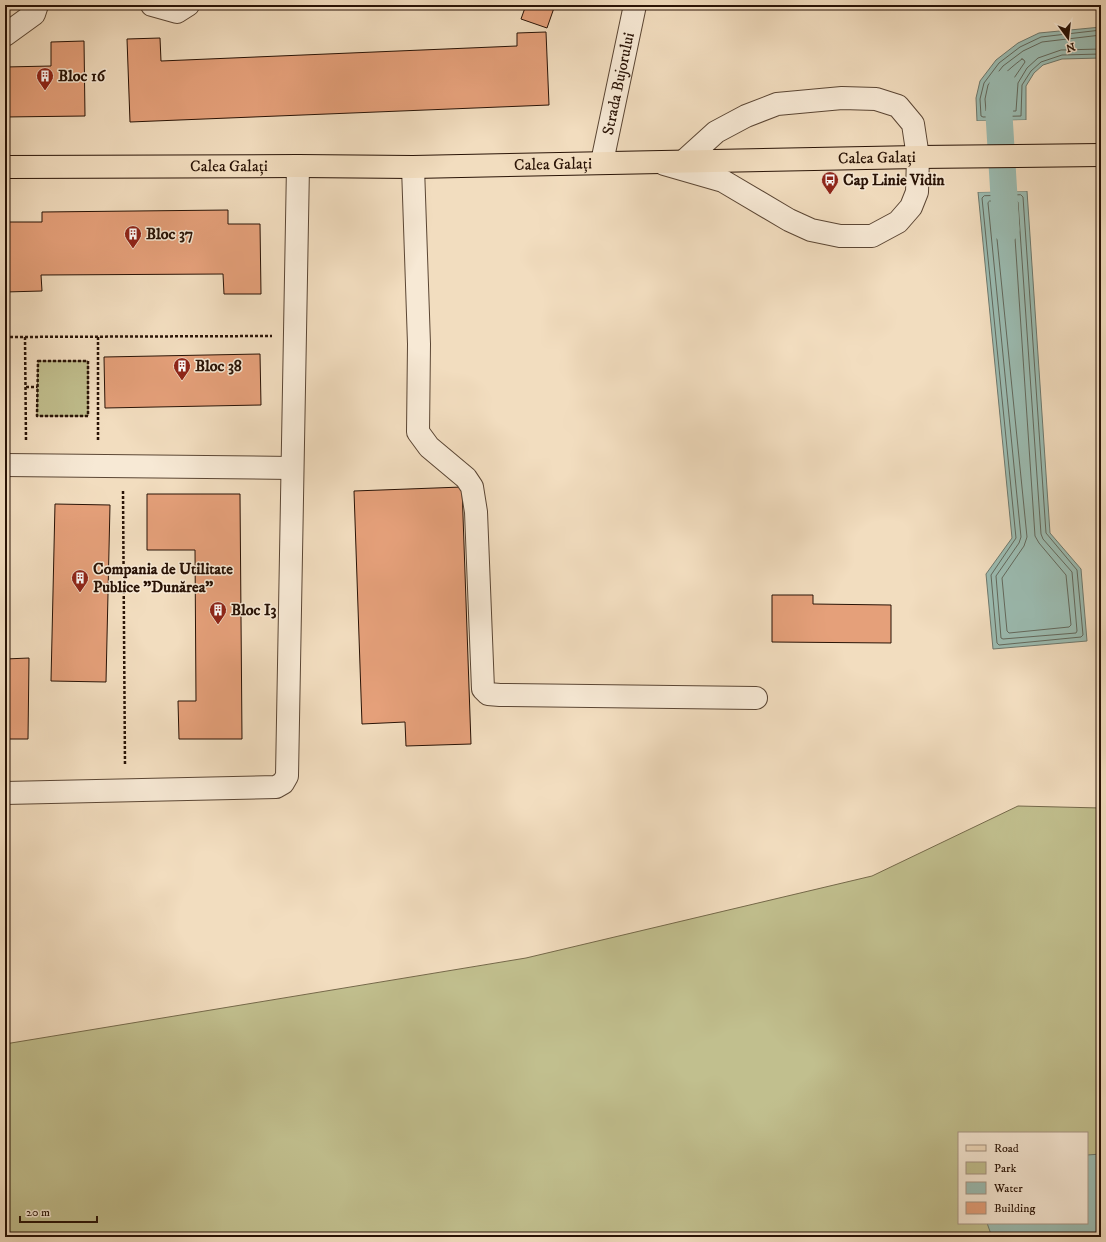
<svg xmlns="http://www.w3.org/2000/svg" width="1106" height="1242" viewBox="0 0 1106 1242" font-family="'IM FELL DW Pica',serif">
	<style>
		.green { fill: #c1bf8e; stroke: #75694a; fill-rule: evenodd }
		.water { fill: #9bbcb2; stroke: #6d786d }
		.pier { fill: #f2ddbf }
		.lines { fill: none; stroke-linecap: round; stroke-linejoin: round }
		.shore { stroke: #62685c; stroke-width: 1 }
		.canal { stroke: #9bbcb2; stroke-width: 27 }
		.building { fill: #e5a07a; stroke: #291306 }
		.minor-casing { stroke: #5b4634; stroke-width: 24 }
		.major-casing { stroke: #291306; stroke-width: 24 }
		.path { stroke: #291306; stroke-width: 2.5; stroke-dasharray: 3 2; stroke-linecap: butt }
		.minor { stroke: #f7e9d5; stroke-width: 22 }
		.major { stroke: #f2ddbf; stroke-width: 22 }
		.labels { text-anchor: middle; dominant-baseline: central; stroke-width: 3; stroke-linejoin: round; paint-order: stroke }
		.poi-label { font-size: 16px; font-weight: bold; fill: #291306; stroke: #f7e9d5; text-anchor: start }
		.street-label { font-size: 16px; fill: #291306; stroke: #f7e9d5 }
	</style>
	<rect width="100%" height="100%" fill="#f2ddbf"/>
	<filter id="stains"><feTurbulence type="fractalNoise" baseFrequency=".005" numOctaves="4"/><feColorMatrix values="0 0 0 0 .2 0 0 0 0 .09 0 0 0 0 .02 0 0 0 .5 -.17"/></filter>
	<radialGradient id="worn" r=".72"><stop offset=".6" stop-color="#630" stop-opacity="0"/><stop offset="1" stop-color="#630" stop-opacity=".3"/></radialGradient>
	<g class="green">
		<polygon points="38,361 88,361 88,416 37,416"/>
		<path d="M1018 806 1101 808V1237H5V1044L526 958 872 876ZM959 1133H1087V1223H959Z"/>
	</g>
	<g class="water">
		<polygon points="1101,27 1101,58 1062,59 1043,65 1034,73 1026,86 1026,120 977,121 976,98 980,81 996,60 1018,43 1039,33"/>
		<polygon points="1027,191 1050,533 1081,569 1087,641 993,649 986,574 1012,538 978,192"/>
		<polygon points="1101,1154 1101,1237 992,1237 987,1223 1087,1223 1087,1155"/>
	</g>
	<g class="pier">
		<polygon points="1026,120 1026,122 977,123 977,121"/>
		<polygon points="1027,189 1027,191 978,192 978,190"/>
	</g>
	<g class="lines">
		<g class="shore">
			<polyline points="1101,30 1041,37 1020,47 999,63 984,83 980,99 981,116 983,117 1021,116 1022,85 1031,71 1041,62 1062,55 1101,54"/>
			<polyline points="1101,35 1042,42 1023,51 1003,66 988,85 985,99 986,111 1016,111 1018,83 1027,68 1038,58 1061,50 1101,49"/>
			<path d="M1022 59 1024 60 1025 62 1012 81 1011 105H992C986 87 1009 69 1022 59Z"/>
			<polygon points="1021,195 1023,197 1046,533 1077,570 1083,635 1081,637 999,645 997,643 991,575 1016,538 982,198 984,196"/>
			<polygon points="990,201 1017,201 1018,202 1041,534 1043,539 1072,572 1077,631 1076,633 1003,639 1001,638 996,576 1019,543 1021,537 988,203"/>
			<polygon points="995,207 1011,207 1013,208 1035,536 1039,543 1066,575 1071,625 1069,627 1009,633 1007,631 1002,578 1024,546 1027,537 994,209"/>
		</g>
		<polyline class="canal" points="1003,84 999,115 1006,229"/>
	</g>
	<g class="building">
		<polygon points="526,5 555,5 547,28 521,19"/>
		<polygon points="546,32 549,105 130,122 127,39 160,38 161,61 517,46 517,33"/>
		<polygon points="84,41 85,116 5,117 5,67 51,66 51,42"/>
		<polygon points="228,210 228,224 260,224 261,294 224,294 223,274 41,275 42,291 5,292 5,222 42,222 42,212"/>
		<polygon points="260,354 261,405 105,408 104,357"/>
		<polygon points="462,487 471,744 406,746 405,722 362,724 354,491"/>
		<polygon points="147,494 240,494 242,739 179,739 178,701 196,701 195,550 147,550"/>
		<polygon points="5,504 6,504 5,559"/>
		<polygon points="55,504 110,505 106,682 51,681"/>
		<polygon points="772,595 813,595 813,604 891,605 891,643 772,642"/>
		<polygon points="29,658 28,739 5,739 5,659"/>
	</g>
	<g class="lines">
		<g class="minor-casing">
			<g id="minor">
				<polyline points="152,5 177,12 188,5"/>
				<polyline points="5,35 34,14 37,5"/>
				<path id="s1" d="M602 162 635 5"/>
				<polyline points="664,164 723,181 789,220 811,230 840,236 872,236 898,222 911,207 917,192 918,157 913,124 898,106 876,99 842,98 777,104 746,116 716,132 684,161"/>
				<polyline points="413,167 419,344 418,432 429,447 466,478 472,487 476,512 483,689 488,694 500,695 756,698"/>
				<polyline points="5,465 292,468"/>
				<polyline points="5,793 276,787 283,783 287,776 298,166"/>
			</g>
		</g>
		<g class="major-casing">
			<g id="major">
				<path id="s2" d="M5 167 298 166 413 167 918 157 1101 155"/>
			</g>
		</g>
		<g class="path">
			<polyline points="5,337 272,336"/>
			<polyline points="25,337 26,441"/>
			<polyline points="98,337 98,441"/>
			<polygon points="38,361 88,361 88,416 37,416"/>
			<polyline points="26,387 37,387"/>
			<polyline points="123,491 125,766"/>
		</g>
		<use href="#minor" class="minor"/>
		<use href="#major" class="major"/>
	</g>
	<defs>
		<g id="building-pin" transform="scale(0.9)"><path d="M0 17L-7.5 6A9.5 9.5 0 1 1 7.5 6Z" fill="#8f2418" stroke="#f7e9d5"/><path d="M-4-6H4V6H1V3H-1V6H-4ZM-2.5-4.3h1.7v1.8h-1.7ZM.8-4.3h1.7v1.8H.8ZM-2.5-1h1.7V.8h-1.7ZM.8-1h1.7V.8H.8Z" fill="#fff"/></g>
		<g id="bus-pin" transform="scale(0.9)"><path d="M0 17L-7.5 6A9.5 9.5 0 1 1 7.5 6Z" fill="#8f2418" stroke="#f7e9d5"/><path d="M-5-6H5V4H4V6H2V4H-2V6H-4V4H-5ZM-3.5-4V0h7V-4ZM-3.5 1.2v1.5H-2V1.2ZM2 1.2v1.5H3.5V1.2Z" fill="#fff"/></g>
	</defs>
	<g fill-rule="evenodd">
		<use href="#building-pin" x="45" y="76"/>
		<use href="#bus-pin" x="830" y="180"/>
		<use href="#building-pin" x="133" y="234"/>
		<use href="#building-pin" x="182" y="366"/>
		<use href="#building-pin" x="80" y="578"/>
		<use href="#building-pin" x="218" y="610"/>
	</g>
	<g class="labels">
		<g class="poi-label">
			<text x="58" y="76">Bloc 16</text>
			<text x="843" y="180">Cap Linie Vidin</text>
			<text x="146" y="234">Bloc 37</text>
			<text x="195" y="366">Bloc 38</text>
			<text x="93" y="569">Compania de Utilitate<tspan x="93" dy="18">Publice "Dunărea"</tspan></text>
			<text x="231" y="610">Bloc I3</text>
		</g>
		<g class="street-label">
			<text stroke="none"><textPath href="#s1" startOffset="80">Strada Bujorului</textPath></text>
			<text stroke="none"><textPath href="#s2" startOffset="872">Calea Galați</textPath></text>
			<text stroke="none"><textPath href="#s2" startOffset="548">Calea Galați</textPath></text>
			<text stroke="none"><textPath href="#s2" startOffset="224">Calea Galați</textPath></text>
		</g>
	</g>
	<rect width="1106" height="1242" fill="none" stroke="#f2ddbf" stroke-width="20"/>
	<rect x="6" y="6" width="1094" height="1230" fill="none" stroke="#291306" stroke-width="2"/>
	<rect x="10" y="10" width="1086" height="1222" fill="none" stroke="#291306"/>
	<rect x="958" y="1132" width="130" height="92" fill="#f7e9d5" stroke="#a59382"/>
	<rect x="966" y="1145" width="20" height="6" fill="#f2ddbf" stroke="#a59382"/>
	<text x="994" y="1152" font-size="12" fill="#291306">Road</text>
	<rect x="966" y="1162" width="20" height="12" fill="#c1bf8e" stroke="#a59382"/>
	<text x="994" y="1172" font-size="12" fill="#291306">Park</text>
	<rect x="966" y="1182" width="20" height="12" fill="#9bbcb2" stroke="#a59382"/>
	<text x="994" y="1192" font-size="12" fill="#291306">Water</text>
	<rect x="966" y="1202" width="20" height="12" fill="#e5a07a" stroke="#a59382"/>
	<text x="994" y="1212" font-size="12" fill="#291306">Building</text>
	<g transform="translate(1068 38) rotate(165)" stroke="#f7e9d5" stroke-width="3" paint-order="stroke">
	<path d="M0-3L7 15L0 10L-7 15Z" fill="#291306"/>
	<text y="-6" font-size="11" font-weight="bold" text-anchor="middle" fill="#291306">N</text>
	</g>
	<path d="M20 1216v6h77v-6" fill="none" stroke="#291306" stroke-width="2"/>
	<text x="26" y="1216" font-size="12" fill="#291306" stroke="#f7e9d5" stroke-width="3" paint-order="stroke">20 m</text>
	<rect width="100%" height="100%" filter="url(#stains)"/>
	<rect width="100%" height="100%" fill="url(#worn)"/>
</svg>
